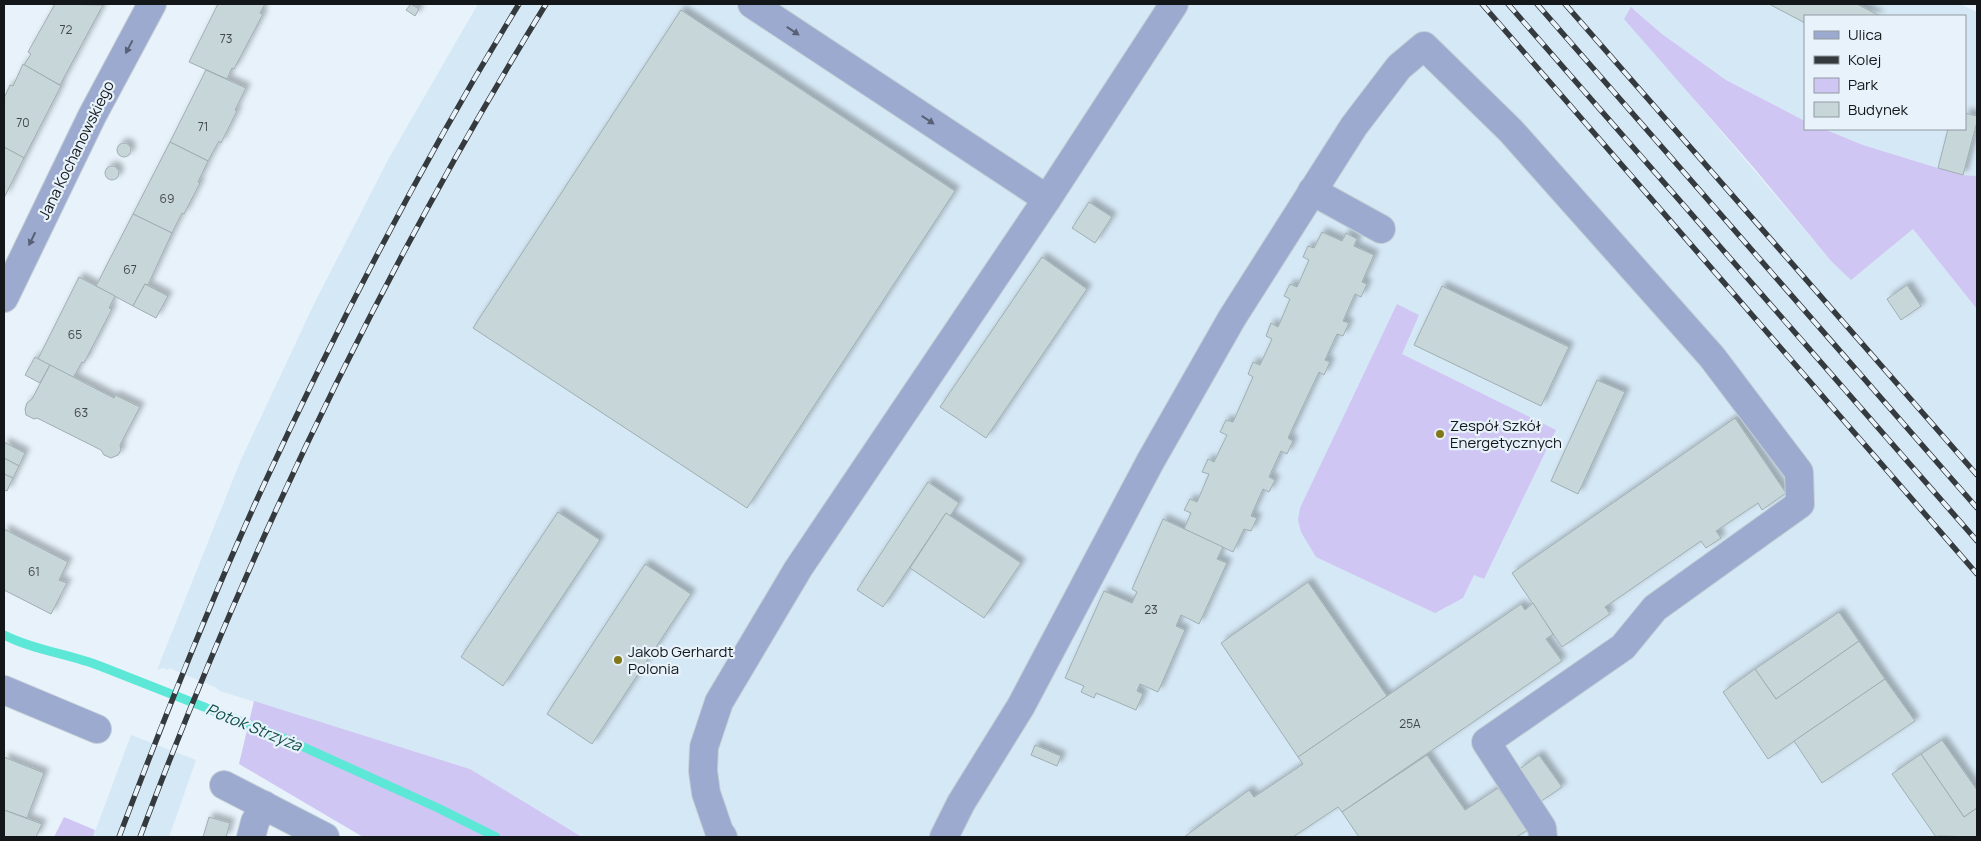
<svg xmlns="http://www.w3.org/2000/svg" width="1981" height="841" viewBox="0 0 1981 841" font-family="Manrope,sans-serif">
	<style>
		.built { fill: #d5e8f5 }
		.green { fill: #d0c6f3 }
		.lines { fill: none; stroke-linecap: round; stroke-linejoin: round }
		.stream { stroke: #5ce7d7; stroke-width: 9 }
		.building { fill: #c7d6d9; stroke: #9faeb1; filter: url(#shadow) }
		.minor-casing { stroke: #c5cfd7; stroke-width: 30 }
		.minor { stroke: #9baace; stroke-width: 28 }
		.rail-casing { stroke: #353a3e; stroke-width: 5.5 }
		.rail { stroke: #e7f2fb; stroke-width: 4; stroke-dasharray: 11; stroke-linecap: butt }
		.oneway { fill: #576074 }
		.poi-dot { fill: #82771b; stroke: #e7f2fb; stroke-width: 2 }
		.labels { text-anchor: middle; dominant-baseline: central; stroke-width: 4.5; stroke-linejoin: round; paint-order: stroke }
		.number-label { font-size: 12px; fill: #40474a }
		.street-label { font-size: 15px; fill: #13171a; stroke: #e7f2fb }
		.poi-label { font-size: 15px; fill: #13171a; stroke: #e7f2fb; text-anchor: start }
		.water-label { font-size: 16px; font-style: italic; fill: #104d47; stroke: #e7f2fb }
	</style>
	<defs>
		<filter id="shadow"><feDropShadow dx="4.5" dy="-4.5" stdDeviation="2.5" flood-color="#0004"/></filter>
	</defs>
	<rect width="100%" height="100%" fill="#e7f2fb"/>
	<g class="built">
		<polygon points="478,4 1960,4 1977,12 1977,176 1963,175 1938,168 1863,145 1824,129 1965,129 1965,16 1805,16 1805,121 1726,80 1662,34 1632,7 1696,102 1831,261 1851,279 1913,229 1975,307 1977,306 1977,837 582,837 470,769 220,691 215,687 169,668 168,670 163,668 157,670 240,462 314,304 389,158"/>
		<polygon points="131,735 196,760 169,837 93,837"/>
	</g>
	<g class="green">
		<polygon points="1631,7 1662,34 1726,80 1805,121 1805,129 1824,129 1863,145 1938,168 1963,175 1977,176 1977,306 1976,308 1913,229 1851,280 1831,261 1754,168 1624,19"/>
		<polygon points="1397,304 1419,315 1402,354 1556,430 1484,579 1474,575 1463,598 1435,613 1316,557 1301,532 1298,520 1300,508"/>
		<polygon points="254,701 470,769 582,837 363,837 239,764"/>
		<polygon points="64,817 95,830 93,837 54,837"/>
	</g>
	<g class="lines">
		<path class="stream" d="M4 635C33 650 69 654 100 666L288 740 438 808 496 837"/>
	</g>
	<g class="building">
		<polygon points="55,4 103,5 60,85 24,65 31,54 28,52"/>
		<polygon points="218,4 265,4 260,13 263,14 234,69 232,68 227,79 189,62"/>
		<polygon points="411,4 419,9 415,16 406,10"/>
		<polygon points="1769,4 1857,4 1880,16 1805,16 1805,23"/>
		<polygon points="681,10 955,191 747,508 473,328"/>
		<polygon points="23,64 61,86 24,158 4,147 4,98 10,85 13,86"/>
		<polygon points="206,70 246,88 235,110 237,111 221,143 219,141 208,161 170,142"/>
		<polygon points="1965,113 1977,116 1977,122 1963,175 1938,168 1948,129 1965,129"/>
		<polygon points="170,142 208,161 198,182 200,183 184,214 182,213 172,233 133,214"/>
		<circle cx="124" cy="150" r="7"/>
		<polygon points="4,147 24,158 4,198"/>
		<circle cx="112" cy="173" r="7"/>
		<polygon points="1089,202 1112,217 1095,243 1072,228"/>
		<polygon points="133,214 172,233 148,285 145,284 133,306 96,286"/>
		<polygon points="1322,232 1342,241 1346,233 1357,239 1354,246 1374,255 1362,282 1367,284 1361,297 1355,294 1343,321 1349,323 1343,336 1337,334 1325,360 1330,362 1324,375 1319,372 1288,438 1293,441 1287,454 1281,451 1269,477 1275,480 1269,492 1263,489 1251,516 1257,518 1251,531 1244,529 1233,552 1184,529 1191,513 1184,510 1190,499 1197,502 1209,474 1202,472 1208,459 1214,462 1227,435 1220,432 1226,420 1233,422 1253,377 1248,374 1253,362 1260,365 1272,339 1266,336 1271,323 1278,327 1290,299 1284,296 1290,284 1297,287 1309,260 1303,257 1308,246 1314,248"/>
		<polygon points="1042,257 1087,289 986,438 940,407"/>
		<polygon points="79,277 115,296 109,308 112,309 84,363 82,362 73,378 38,359"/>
		<polygon points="145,284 168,296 156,318 133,306"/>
		<polygon points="1907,285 1921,306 1901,320 1887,299"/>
		<polygon points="1442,286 1569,347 1541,406 1414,345"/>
		<polygon points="35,357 50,365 40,383 25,375"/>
		<polygon points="50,365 114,398 115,395 140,407 120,445 121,450 118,455 111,458 104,455 101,450 37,418 34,419 26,415 25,409 27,403 32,399"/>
		<polygon points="1597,380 1625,392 1578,494 1551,481"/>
		<polygon points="1735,418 1786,493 1762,510 1758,503 1716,531 1721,538 1706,548 1701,541 1605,607 1610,614 1562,647 1512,573"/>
		<polygon points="4,442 25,453 19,466 4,458"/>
		<polygon points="4,458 19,466 13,478 4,474"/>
		<polygon points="4,474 13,478 7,491 4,490"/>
		<polygon points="928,482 959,503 950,516 946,513 883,607 857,590"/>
		<polygon points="558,512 600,540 503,686 461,657"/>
		<polygon points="946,513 1021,563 984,618 910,568"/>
		<polygon points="1163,519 1223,547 1217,559 1227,563 1199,624 1181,615 1176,626 1185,630 1158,692 1140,684 1137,691 1143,694 1136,710 1096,693 1094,698 1081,692 1084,686 1065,678 1104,591 1132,603 1137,592 1132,589"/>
		<polygon points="4,529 68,562 59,580 67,583 51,614 4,590"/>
		<polygon points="645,564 691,594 592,744 547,714"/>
		<polygon points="1308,582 1387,696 1298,757 1221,643"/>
		<polygon points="1533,603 1553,634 1546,639 1562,661 1342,812 1338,807 1293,837 1184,837 1249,790 1254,797 1303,764 1298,757 1521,604 1525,610"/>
		<polygon points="1839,612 1859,641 1776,699 1755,669"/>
		<polygon points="1859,641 1885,679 1768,759 1723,692 1755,669 1776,699"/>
		<polygon points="1885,679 1915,721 1822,783 1794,741"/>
		<polygon points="1942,740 1977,790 1977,808 1964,817 1921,754"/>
		<polygon points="1035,745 1061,756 1057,766 1031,755"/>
		<polygon points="1921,754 1964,817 1977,808 1977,837 1938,836 1936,837 1892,774"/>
		<polygon points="1427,755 1465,810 1498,788 1528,830 1516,837 1359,837 1342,812"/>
		<polygon points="1539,755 1562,787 1540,802 1518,770"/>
		<polygon points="4,757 44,773 27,818 4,810"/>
		<polygon points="4,810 42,824 36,837 4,837"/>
		<polygon points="209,817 230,823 226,837 203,837"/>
	</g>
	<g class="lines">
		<g class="minor-casing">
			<g id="minor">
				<polyline points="752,4 1047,199"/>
				<polyline points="1312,191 1381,229"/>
				<polyline points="4,298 92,116 152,4"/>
				<polyline points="4,690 97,729"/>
				<polyline points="224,785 325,837"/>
				<polyline points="251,837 255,822 264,805"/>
				<polyline points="723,837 719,831 706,793 703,771 704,747 719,702 798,569 1047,199 1174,4"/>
				<polyline points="944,837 961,803 1021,706 1150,462 1232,318 1354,126 1399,67 1424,46 1511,131 1712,357 1799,472 1800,504 1655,608 1623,647 1486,742 1542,828 1543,837"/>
			</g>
		</g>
		<use href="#minor" class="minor"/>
		<g class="rail-casing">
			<g id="rail">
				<polyline points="1482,4 1977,574"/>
				<polyline points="1508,4 1977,541"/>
				<polyline points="1537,4 1977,508"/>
				<polyline points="1565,4 1977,475"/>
				<path d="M119 837C163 721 208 606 260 493 337 326 423 161 519 4"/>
				<path d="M140 837C249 547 383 269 546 4"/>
			</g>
		</g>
		<use href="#rail" class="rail"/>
	</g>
	<defs><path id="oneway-solid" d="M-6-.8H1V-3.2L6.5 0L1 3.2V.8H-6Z" transform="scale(1.25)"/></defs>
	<g class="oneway">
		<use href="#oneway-solid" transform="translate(793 31) rotate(33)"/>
		<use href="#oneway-solid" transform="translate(129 47) rotate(118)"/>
		<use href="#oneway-solid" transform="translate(928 120) rotate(33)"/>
		<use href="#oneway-solid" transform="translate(32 239) rotate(116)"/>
	</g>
	<g class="poi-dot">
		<circle cx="1440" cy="434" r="5"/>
		<circle cx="618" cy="660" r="5"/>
	</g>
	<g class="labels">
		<g class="number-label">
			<text x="66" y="29">72</text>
			<text x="226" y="38">73</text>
			<text x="23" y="122">70</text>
			<text x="203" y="126">71</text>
			<text x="167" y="198">69</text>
			<text x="130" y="269">67</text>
			<text x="75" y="334">65</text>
			<text x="81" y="412">63</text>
			<text x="34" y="571">61</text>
			<text x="1151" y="609">23</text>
			<text x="1410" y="723">25A</text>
		</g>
		<g class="street-label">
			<text transform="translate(76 150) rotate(-64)">Jana Kochanowskiego</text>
		</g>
		<g class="poi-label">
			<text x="1450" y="425">Zespół Szkół<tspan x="1450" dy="17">Energetycznych</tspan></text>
			<text x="628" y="651">Jakob Gerhardt<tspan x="628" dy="17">Polonia</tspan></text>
		</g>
		<g class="water-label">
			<text transform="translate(254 727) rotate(22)">Potok Strzyża</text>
		</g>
	</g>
	<rect width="1981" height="841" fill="none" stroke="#13171a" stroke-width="10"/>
	<rect x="1804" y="15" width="162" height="115" fill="#e7f2fb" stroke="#929aa1"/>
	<rect x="1814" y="31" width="25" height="8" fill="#9baace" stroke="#929aa1"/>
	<text x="1848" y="40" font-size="15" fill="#13171a">Ulica</text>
	<rect x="1814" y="56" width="25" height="8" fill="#353a3e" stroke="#929aa1"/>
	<text x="1848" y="65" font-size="15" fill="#13171a">Kolej</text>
	<rect x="1814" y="78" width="25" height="15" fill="#d0c6f3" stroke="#929aa1"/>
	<text x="1848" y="90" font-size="15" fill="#13171a">Park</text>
	<rect x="1814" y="102" width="25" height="15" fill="#c7d6d9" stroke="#929aa1"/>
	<text x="1848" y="115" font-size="15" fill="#13171a">Budynek</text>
</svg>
